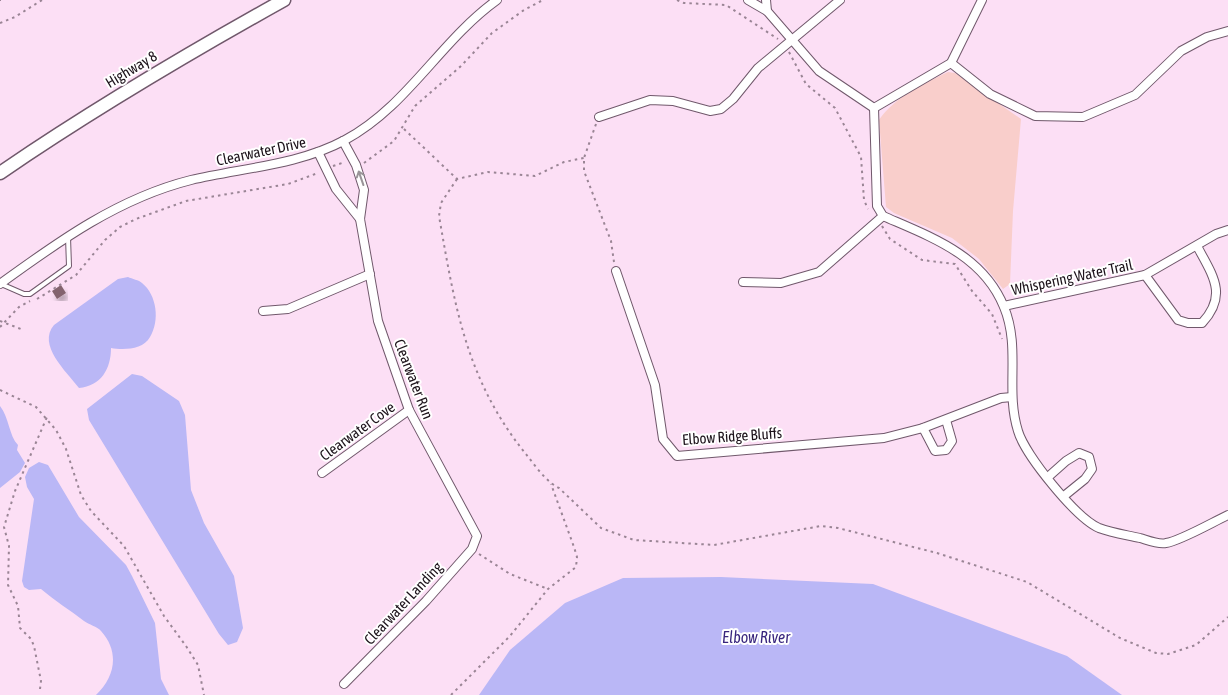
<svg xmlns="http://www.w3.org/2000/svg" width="1228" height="695" viewBox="0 0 1228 695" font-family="'Asap Condensed',sans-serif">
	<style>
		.green { fill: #f9cecb }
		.water { fill: #bab7f6 }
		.building { fill: #83646e; filter: url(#shadow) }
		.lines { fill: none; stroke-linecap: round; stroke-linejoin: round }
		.service-casing { stroke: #70586b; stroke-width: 6 }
		.minor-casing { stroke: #70586b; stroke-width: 10 }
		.primary-casing { stroke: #70586b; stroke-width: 15 }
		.path { stroke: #9a8595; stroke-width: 2; stroke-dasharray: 2.5 4; stroke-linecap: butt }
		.service { stroke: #fff; stroke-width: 4 }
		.minor { stroke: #fff; stroke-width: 8 }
		.primary { stroke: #fff; stroke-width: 12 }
		.oneway { stroke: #999498 }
		.labels { text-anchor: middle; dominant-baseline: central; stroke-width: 4; stroke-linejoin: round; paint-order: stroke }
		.street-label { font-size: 15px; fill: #1c121a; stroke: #fff }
		.water-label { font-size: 16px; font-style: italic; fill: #38257d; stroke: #fff }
	</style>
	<defs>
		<filter id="shadow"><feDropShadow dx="3" dy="5.5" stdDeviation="2.5" flood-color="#0004"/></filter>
	</defs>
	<rect width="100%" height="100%" fill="#fcdff5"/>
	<path class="green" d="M948 72 955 73 1021 119 1013 211 1010 284 1003 289 979 259 952 238 894 213 886 207 879 120C895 97 923 84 948 72Z"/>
	<g class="water">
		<path d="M128 277C132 279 139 280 142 283 157 295 160 321 150 337 143 350 123 350 111 348 111 369 101 386 79 388 66 371 37 345 54 325L118 279Z"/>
		<polygon points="132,374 142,376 179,401 185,415 191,490 204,523 234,576 243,628 237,642 228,645 219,634 89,420 87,409"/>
		<path d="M0 406C9 417 9 436 18 445L17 450 25 463 20 472 0 488Z"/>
		<path d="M39 462 48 465 79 517 126 565 132 576 155 623 161 679 169 695H96C115 677 120 652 101 631 97 626 89 625 84 621 70 610 55 601 41 589L29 590 24 587 22 581 34 499 27 487 25 477 29 468Z"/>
		<polygon points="721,577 873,584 1067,656 1122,695 479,695 510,650 565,603 623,578"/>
	</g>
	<polygon class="building" points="61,285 66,293 57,299 52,291"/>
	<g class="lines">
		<g class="service-casing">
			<polyline id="service" points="1,284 24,294 30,294 69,266 68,237"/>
		</g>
		<g class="minor-casing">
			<g id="minor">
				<polyline points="748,0 767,11 819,71 874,108"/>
				<polyline points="766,0 767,11"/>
				<polyline points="951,63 990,94 1035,116 1083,117 1135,95 1181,51 1207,37 1228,31"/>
				<path d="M874 108 877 206 883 216C931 237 983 255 1004 307 1021 348 1005 390 1018 431 1025 455 1076 518 1099 528 1112 533 1127 535 1140 538 1147 540 1159 545 1166 543 1180 541 1213 522 1228 515"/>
				<polyline points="874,108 951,63 982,0"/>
				<polyline points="599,117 650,100 673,101 710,111 721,109 733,99 758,68 840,0"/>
				<polyline points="343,141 356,165 364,190 360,219 378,321 409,410 477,536 472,549 426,601 344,684"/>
				<polyline points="318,152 336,189 360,219"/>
				<polyline points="616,271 655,385 663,439 677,456 884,438 923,428 1001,398 1012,397"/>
				<path d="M1145 275 1178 320 1188 323H1202C1228 295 1213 276 1197 246"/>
				<polyline points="743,282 781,283 819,272 883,216"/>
				<path d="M0 284C59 241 119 198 191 180 242 168 299 165 345 140 407 107 440 41 497 0"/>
				<polyline points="1004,306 1145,275 1216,234 1228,230"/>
				<polyline points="263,311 288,309 370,274"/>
				<polyline points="923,428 935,451 946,450 952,441 946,420"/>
				<polyline points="322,473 409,410"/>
				<polyline points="1048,477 1066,461 1079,453 1089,457 1092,469 1085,479 1064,496"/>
			</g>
		</g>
		<g class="primary-casing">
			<path id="primary" d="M0 173C92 110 187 54 284 0"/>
		</g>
		<g class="path">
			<polyline points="0,0 1,0"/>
			<polyline points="677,0 684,3 726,5 778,39"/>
			<polyline points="0,23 15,17 42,0"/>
			<polyline points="789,52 806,84 835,108 861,157 864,200 868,209"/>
			<polyline points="596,124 584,158 584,171 611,241 614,262"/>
			<polyline points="404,129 457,179 488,172 535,176 564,162 584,158"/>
			<polyline points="364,163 394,141 415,106 461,66 492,33 524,10 543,0"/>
			<polyline points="333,166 345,162"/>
			<path d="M457 179 441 203 439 216C455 307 466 379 525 453 535 465 545 481 559 488L601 528 634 540 714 545 821 526 838 528 937 553 1027 582 1120 638 1156 653 1168 654 1196 645 1228 617"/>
			<polyline points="882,226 890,239 922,260 955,264 972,291 992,314 1002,339"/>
			<polyline points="37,299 76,275 105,240 120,227 136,219 186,201 288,184 318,173"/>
			<polyline points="0,321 21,329"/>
			<polyline points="0,327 19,307 30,301"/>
			<polyline points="0,390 36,407 56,430 66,449 81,495 91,511 124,546 164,616 186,646 198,665 204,695"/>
			<polyline points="479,554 510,574 548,589"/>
			<polyline points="40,689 41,681 34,646 31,639 20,628 18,606 8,585 9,546 4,527 15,491 47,417"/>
			<polyline points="451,695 510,636 548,589 576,567 577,557 574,547 551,484"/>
		</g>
		<use href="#service" class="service"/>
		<use href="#minor" class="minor"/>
		<use href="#primary" class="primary"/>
	</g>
	<defs><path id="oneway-shaft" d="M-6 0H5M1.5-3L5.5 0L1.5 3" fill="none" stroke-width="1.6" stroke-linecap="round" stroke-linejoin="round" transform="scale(1.25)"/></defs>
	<use class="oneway" href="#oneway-shaft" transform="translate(361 178) rotate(-109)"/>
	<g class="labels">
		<g class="street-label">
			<text transform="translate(131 69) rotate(-31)">Highway 8</text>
			<text transform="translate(261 151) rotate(-12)">Clearwater Drive</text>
			<text transform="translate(1072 277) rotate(-12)">Whispering Water Trail</text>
			<text transform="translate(414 379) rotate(69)">Clearwater Run</text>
			<text transform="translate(357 431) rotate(-36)">Clearwater Cove</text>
			<text transform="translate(732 436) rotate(-4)">Elbow Ridge Bluffs</text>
			<text transform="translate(403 603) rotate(-47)">Clearwater Landing</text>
		</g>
		<g class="water-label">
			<text x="756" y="637">Elbow River</text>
		</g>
	</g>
</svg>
